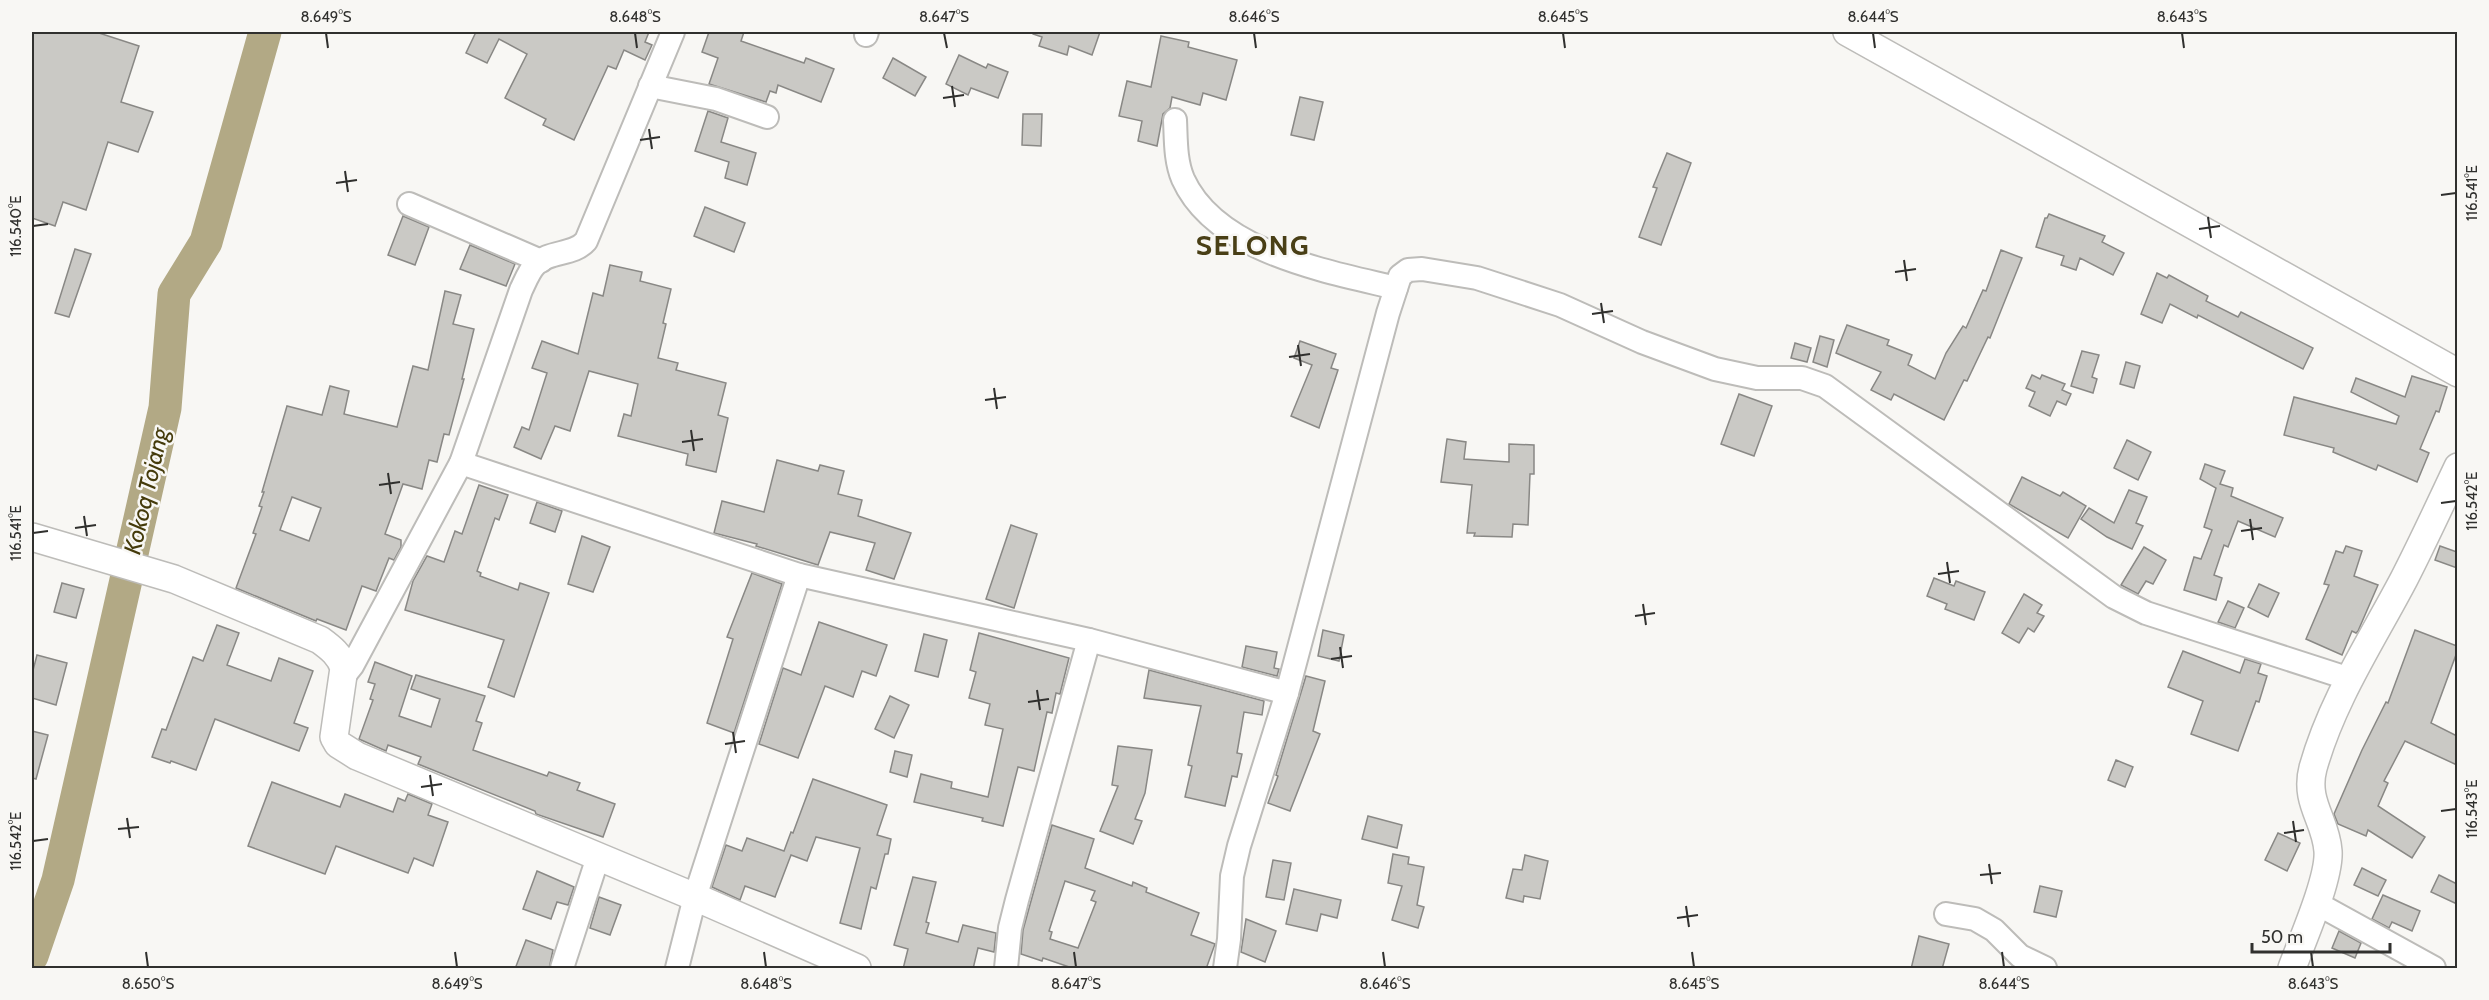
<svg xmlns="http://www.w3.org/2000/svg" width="2489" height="1000" viewBox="0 0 2489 1000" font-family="Cabin,sans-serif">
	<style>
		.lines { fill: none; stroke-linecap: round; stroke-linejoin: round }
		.river { stroke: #b2a985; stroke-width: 33 }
		.building { fill: #cac9c5; stroke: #898885; stroke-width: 1.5; fill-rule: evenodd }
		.minor-casing { stroke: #bdbcb9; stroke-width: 26 }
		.tertiary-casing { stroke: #bdbcb9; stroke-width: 30 }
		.minor { stroke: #fff; stroke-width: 22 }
		.tertiary { stroke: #fff; stroke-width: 27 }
		.ticks { fill: none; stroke: #30302e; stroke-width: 2 }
		.labels { text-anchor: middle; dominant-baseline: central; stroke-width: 5; stroke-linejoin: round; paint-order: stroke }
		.water-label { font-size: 24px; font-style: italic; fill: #443a0a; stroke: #f8f7f4 }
		.district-label { font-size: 28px; font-weight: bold; letter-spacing: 1.5px; fill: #493f16; stroke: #f8f7f4 }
		.neatline { fill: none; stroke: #30302e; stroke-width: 2 }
		.ticks-label { font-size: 15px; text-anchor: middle; fill: #30302e }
	</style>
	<rect width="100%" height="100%" fill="#f8f7f4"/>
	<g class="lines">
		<polyline class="river" points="32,956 58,880 165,408 174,294 206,242 265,32"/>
	</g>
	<g class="building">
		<polygon points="32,32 96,32 139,46 121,102 153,112 138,152 108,142 86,210 63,202 55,226 32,218"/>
		<polygon points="476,32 649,32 645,42 652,45 645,60 624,50 616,69 608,66 574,140 543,125 546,119 505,98 527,54 499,39 487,63 466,53"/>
		<polygon points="709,32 744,32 741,41 804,63 806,58 834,69 821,102 778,85 776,93 770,91 766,102 709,84 718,58 702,52"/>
		<polygon points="1033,32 1100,32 1092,55 1069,46 1067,55 1039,46 1042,37 1033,34"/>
		<polygon points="1161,36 1189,42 1188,47 1237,60 1226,100 1203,93 1200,105 1172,97 1170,108 1163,114 1157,146 1138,141 1142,121 1119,116 1127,81 1151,87"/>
		<polygon points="959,55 986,68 988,64 1008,72 998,98 971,88 968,95 946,84"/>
		<polygon points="893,58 926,77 915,96 883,78"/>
		<polygon points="1300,97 1323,102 1314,140 1291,135"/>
		<polygon points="708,111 728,118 721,142 756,153 747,185 725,178 729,162 695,151"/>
		<polygon points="1023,114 1042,114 1041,146 1022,145"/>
		<polygon points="1667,153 1691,163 1661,245 1639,237 1657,188 1653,187"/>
		<polygon points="705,207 745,223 734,252 694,236"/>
		<polygon points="2049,214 2105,236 2102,242 2124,253 2113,275 2080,258 2076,270 2061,265 2064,256 2036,247 2045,218 2047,218"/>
		<polygon points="403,216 429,227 415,265 388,255"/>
		<polygon points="470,245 515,264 506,286 460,269"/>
		<polygon points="75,249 91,254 69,317 55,313"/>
		<polygon points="2001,250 2022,258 1990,338 1988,337 1967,381 1964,380 1944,420 1894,394 1891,400 1871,390 1881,372 1836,353 1847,325 1889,340 1887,345 1912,355 1908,365 1935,379 1946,353 1963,326 1966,328 1983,290 1986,291"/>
		<polygon points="610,265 642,272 640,281 671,289 663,323 666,324 658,358 678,363 676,370 726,383 718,415 728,418 716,472 686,465 688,454 618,436 624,414 631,416 638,384 589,371 570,431 555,426 541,459 514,447 522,427 529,430 547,373 532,368 542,341 578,354 593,293 603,296"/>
		<polygon points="2157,273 2167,278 2169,275 2208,296 2206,301 2238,317 2241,312 2313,348 2303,369 2198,315 2197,318 2170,304 2162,323 2141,314"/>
		<path d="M445 291 461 295 453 324 474 329 462 379H464L449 435 444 434 437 462 429 460 422 489 403 484 385 534 401 540V547L394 560 389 558 376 591 362 586 346 630 317 619 316 621 236 588 256 534 253 533 262 507 259 506 264 492H262L287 406 322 415 330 386 349 391 344 414 397 427 413 366 428 370ZM292 497 321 508 309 541 280 530Z"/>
		<polygon points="1820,336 1834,340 1827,367 1813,362"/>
		<polygon points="1300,341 1336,354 1331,368 1338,370 1319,428 1291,416 1312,365 1294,358"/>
		<polygon points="1795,343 1811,348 1807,362 1791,358"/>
		<polygon points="2082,351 2099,355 2092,377 2097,379 2093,393 2071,386"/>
		<polygon points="2126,362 2140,366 2134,388 2120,384"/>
		<polygon points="2032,375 2040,379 2042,375 2065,384 2062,390 2071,394 2066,405 2057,401 2050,416 2029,406 2035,392 2026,388"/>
		<polygon points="2412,376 2447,387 2439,412 2436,411 2420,449 2429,453 2417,482 2378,465 2376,470 2333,452 2334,448 2284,435 2294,397 2396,424 2399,416 2351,392 2356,378 2405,397"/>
		<polygon points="1739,394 1772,406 1754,456 1721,444"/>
		<polygon points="1447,439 1466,442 1464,459 1509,462 1509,444 1534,445 1534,474 1530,474 1528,525 1513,524 1512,537 1474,536 1475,533 1467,533 1472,485 1441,482"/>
		<polygon points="2127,440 2151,452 2138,480 2114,468"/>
		<polygon points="777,460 818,471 820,465 844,471 838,494 862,500 858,516 911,533 894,579 866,570 875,543 830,532 818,565 756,546 757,544 714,533 722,501 764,512"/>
		<polygon points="2205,464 2225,471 2220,484 2233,488 2231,496 2283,518 2275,537 2238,521 2228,547 2224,545 2214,575 2222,578 2216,600 2184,590 2194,557 2201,559 2212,530 2204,527 2216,488 2200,479"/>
		<polygon points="2022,477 2060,496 2063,492 2086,506 2068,538 2009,504"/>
		<polygon points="479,485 508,495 499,520 495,518 477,571 481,573 480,576 518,590 520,583 549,593 514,697 488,687 504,640 405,610 413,581 427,556 444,562 455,531 462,534"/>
		<polygon points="2129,490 2147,497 2136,523 2143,526 2132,549 2107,537 2081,519 2089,508 2114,523"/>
		<polygon points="537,502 562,511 555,532 530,523"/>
		<polygon points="1011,525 1037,534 1014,608 986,599"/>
		<polygon points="582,536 610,547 593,592 568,584"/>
		<polygon points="2346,546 2362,551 2354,576 2378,585 2358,631 2356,633 2352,631 2342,655 2306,639 2329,585 2324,584 2336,551 2343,553"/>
		<polygon points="2440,546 2457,552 2457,568 2435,560"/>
		<polygon points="2144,547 2166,560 2153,584 2146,581 2138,594 2121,585"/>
		<polygon points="752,573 782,584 734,733 707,723 733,639 727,637"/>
		<polygon points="1934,578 1954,586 1956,581 1985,592 1974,620 1945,609 1947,604 1927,596"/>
		<polygon points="62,583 84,589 76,618 54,612"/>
		<polygon points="2259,584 2279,593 2268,617 2248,607"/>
		<polygon points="2024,594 2042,605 2037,613 2044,616 2034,632 2028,628 2019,643 2002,633"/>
		<polygon points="2228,601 2244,608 2235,628 2218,622"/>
		<polygon points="819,622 887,645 876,676 862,671 853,697 825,686 798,758 759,744 783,668 801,675"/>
		<polygon points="217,625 239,633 227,665 271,681 279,658 313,671 294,723 308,728 299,751 215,719 196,770 171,761 170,763 152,757 162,729 166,730 193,657 203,661"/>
		<polygon points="1323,630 1344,635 1339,661 1318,656"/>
		<polygon points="2415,630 2457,646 2457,652 2431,723 2457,736 2457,765 2405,741 2384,781 2388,783 2378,806 2425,837 2412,858 2368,830 2366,836 2338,824 2334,814 2362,750 2386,702 2388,703"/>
		<polygon points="979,633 1069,658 1060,694 1056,693 1052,713 1047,712 1034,771 1018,767 1003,826 982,821 983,818 914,802 921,774 952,782 951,788 988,797 1003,729 985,725 990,704 969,698 976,672 970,670"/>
		<polygon points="924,634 947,640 938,677 915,671"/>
		<polygon points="1246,646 1277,652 1274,668 1279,669 1277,676 1242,667"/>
		<polygon points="2183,651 2240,673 2245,659 2261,664 2258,673 2267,676 2259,702 2256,701 2238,751 2191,734 2203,701 2168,687"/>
		<polygon points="37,655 67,663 56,705 32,698 32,674"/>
		<polygon points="375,662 412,676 399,716 431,727 440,699 411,689 416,675 485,696 476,721 482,723 473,750 547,776 549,772 580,783 577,790 615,804 603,837 536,814 535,811 418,764 421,757 388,745 386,751 359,739 373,700 370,699 375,684 368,682"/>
		<polygon points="1149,670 1264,701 1262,715 1244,712 1237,753 1242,754 1237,777 1232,776 1225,806 1185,797 1192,766 1188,765 1201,706 1144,698"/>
		<polygon points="1306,676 1325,681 1313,731 1320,734 1290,811 1268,803 1278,776 1276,775"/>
		<polygon points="890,696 909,705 894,738 875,729"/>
		<polygon points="32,731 48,735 36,779 32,778"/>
		<polygon points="1118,746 1152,750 1145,793 1135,819 1142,821 1133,844 1100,831 1118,786 1112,785"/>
		<polygon points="895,751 912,755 907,777 890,772"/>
		<polygon points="2116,760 2133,767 2125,787 2108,780"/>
		<polygon points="813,779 887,805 877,835 891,839 888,854 885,854 876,889 871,887 861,929 840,923 860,848 816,837 807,861 791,855 775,897 745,886 740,900 712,887 726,845 742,851 747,838 784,851 791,832 793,833"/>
		<polygon points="272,782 340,807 345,794 393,812 398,798 405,801 408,794 432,804 428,815 448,822 433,866 414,858 408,873 336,846 325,874 248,846"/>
		<polygon points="1368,816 1402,825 1397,848 1362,839"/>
		<path d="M1052 825 1094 839 1085 868 1132 886 1133 882 1147 888 1146 892 1199 913 1191 935 1215 944 1206 969H1075L1043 958 1042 961 1021 954 1023 930ZM1065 881 1095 891 1091 900 1096 902 1078 948 1050 939 1052 932 1049 931Z"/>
		<polygon points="2278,833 2300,843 2287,871 2265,860"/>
		<polygon points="1393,854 1409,857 1408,864 1424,867 1417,905 1424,907 1418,928 1392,920 1402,886 1388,883"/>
		<polygon points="1525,855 1548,861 1540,899 1524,896 1523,902 1506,898 1513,869 1522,870"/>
		<polygon points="1273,860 1291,863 1284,900 1266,897"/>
		<polygon points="2362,868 2386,880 2378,896 2354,885"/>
		<polygon points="537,871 574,887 568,905 557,902 551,919 523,909"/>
		<polygon points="2439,875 2457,884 2457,904 2431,892"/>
		<polygon points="913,877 936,882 926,922 929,923 926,933 958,942 963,925 996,933 994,952 978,948 973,969 903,969 908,949 894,945"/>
		<polygon points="2040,886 2062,891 2056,917 2034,912"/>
		<polygon points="1294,889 1341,900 1337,918 1321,914 1317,931 1286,924"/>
		<polygon points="2383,895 2420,911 2412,931 2392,922 2389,928 2372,919"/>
		<polygon points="599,897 621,905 610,935 590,928"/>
		<polygon points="1246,919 1276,931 1265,962 1241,952"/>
		<polygon points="2339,931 2361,943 2355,958 2332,948"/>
		<polygon points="1919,936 1949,944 1942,969 1911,969"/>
		<polygon points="526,940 553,950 549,969 515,969"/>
	</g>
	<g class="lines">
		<g class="minor-casing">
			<g id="minor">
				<polyline points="866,35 867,32"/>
				<polyline points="650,86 716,99 767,117"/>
				<path d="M1175 120C1176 139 1175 160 1183 179 1216 252 1326 271 1396 288"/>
				<polyline points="409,204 541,261"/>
				<polyline points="461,463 799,575 1089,640 1287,693"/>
				<path d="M344 676 352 666 461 463 521 290C525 282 529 271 535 265 549 250 573 256 586 241L673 32"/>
				<polyline points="2316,903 2434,968"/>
				<polyline points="1946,914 1975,919 1994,930 2020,956 2045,968"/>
				<polyline points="562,968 598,857"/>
				<polyline points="677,968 695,897 799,575"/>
				<polyline points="1006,968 1010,928 1017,900 1089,640"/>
				<polyline points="1225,968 1229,939 1232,876 1239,846 1287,693 1388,313 1400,276 1408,270 1422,269 1477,278 1560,305 1642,342 1715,369 1757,378 1802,378 1825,386 2114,597 2146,613 2350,679"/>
			</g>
		</g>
		<g class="tertiary-casing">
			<g id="tertiary">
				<polyline points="1847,32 2458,373"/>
				<path d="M32 537 174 579 320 640C331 648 340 655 344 668L334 737 338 744 357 756 695 897 857 968"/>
				<path d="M2292 968C2302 941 2330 878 2328 851 2326 820 2304 802 2313 768 2332 700 2372 640 2404 579 2423 542 2440 505 2458 467"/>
			</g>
		</g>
		<use href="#minor" class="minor"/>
		<use href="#tertiary" class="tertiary"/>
	</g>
	<path class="ticks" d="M326 33 328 48M635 33 637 48M944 33 947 48M1254 33 1256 48M1563 33 1565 48M1873 33 1875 48M2182 33 2184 48M952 86 955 107M943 98 964 95M649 129 652 149M640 140 660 137M345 171 348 192M336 183 357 180M2441 195 2456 193M2208 217 2211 238M33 226 48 224M2199 229 2220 226M1904 260 1907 281M1895 272 1916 269M1601 303 1604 323M1592 314 1613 311M1298 345 1301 366M1289 357 1310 354M994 388 997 409M985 400 1006 397M691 430 694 451M682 442 703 439M388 473 391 494M379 485 400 482M2441 503 2456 501M84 516 87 536M2250 519 2253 540M75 528 96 525M2241 531 2262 528M33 533 48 531M1947 562 1950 583M1938 574 1959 571M1643 604 1646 625M1635 616 1655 613M1340 647 1343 668M1331 659 1352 656M1037 690 1040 710M1028 702 1049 699M733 732 736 753M725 744 745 741M430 775 433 796M421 787 442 784M2441 811 2456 809M127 818 130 838M2293 821 2296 842M118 829 139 827M2284 833 2304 830M33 841 48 839M1989 864 1992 884M1980 875 2001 873M1686 906 1689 927M1677 918 1698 915M146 952 148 967M455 952 457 967M764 952 766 967M1074 952 1076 967M1383 952 1385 967M1692 952 1694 967M2002 952 2004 967M2311 952 2313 967"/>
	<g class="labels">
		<g class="water-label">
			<text transform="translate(146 491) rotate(-77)">Kokoq Tojang</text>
		</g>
		<g class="district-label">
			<text x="1253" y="245">SELONG</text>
		</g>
	</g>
	<rect width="2489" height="1000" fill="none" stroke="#f8f7f4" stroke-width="66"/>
	<path d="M2252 943v9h138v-9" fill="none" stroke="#30302e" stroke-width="3"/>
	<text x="2261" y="943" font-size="18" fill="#30302e" stroke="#f8f7f4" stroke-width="4.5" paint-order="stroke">50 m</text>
	<rect x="33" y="33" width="2423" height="934" class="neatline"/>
	<g class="ticks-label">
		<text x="326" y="22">8.649°S</text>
		<text x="635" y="22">8.648°S</text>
		<text x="944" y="22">8.647°S</text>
		<text x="1254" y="22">8.646°S</text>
		<text x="1563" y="22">8.645°S</text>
		<text x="1873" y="22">8.644°S</text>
		<text x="2182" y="22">8.643°S</text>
		<text transform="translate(2472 193) rotate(-90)" y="5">116.541°E</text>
		<text transform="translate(16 226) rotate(-90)" y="5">116.540°E</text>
		<text transform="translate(2472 501) rotate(-90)" y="5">116.542°E</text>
		<text transform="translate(16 533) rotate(-90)" y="5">116.541°E</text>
		<text transform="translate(2472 809) rotate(-90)" y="5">116.543°E</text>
		<text transform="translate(16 841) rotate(-90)" y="5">116.542°E</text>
		<text x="148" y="989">8.650°S</text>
		<text x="457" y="989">8.649°S</text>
		<text x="766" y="989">8.648°S</text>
		<text x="1076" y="989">8.647°S</text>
		<text x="1385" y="989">8.646°S</text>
		<text x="1694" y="989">8.645°S</text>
		<text x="2004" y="989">8.644°S</text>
		<text x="2313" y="989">8.643°S</text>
	</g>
</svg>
